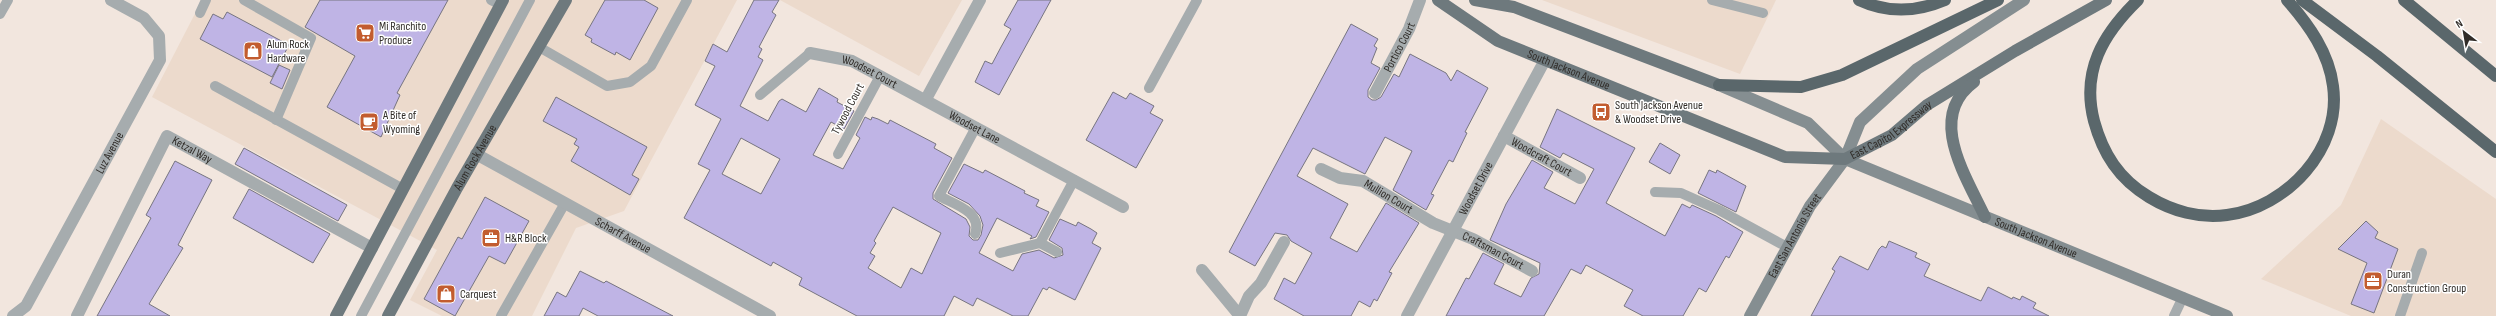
<svg xmlns="http://www.w3.org/2000/svg" width="2496" height="316" viewBox="0 0 2496 316" font-family="'Sofia Sans Condensed',sans-serif">
	<style>
		.built { fill: #ecdacc }
		.building { fill: #bfb4e5; stroke: #777580; fill-rule: evenodd }
		.lines { fill: none; stroke-linecap: round; stroke-linejoin: round }
		.lane { stroke: #a6acae; stroke-width: 10 }
		.street { stroke: #a6acae; stroke-width: 12 }
		.secondary { stroke: #858e91; stroke-width: 12 }
		.primary { stroke: #6e797d; stroke-width: 12 }
		.highway { stroke: #5a676b; stroke-width: 12 }
		.labels { text-anchor: middle; dominant-baseline: central; stroke-width: 3; stroke-linejoin: round; paint-order: stroke }
		.poi-label { font-size: 12px; fill: #302c28; stroke: #fff; text-anchor: start }
		.street-label { font-size: 12px; fill: #302c28; stroke: #fff }
	</style>
	<rect width="100%" height="100%" fill="#f2e6de"/>
	<g class="built">
		<polygon points="202,0 737,0 624,211 576,228 532,316 442,316 410,300 437,250 152,97"/>
		<polygon points="780,0 962,0 919,76"/>
		<polygon points="1542,0 1776,0 1740,74"/>
		<polygon points="2381,119 2496,199 2496,316 2351,316 2261,279 2341,205"/>
	</g>
	<g class="building">
		<polygon points="320,0 448,0 397,93 400,95 381,137 327,107 355,56 305,27"/>
		<polygon points="605,0 644,0 658,8 630,60 616,52 615,55 591,42 592,39 585,35"/>
		<path d="M754 0H779L772 12 776 15 759 47 762 49 758 57 763 60 740 106 768 121 779 101 782 99 806 112 819 88 838 99 837 102 854 111 844 129 831 122 813 155 843 169 860 138 856 135 865 117 871 120 872 117 878 119 888 124 890 120 936 144 934 148 952 158 933 193V199L966 219 970 227 969 236 973 240H978L981 235 983 225 980 216 969 204 948 193 964 164 983 173 985 170 1025 191 1024 193 1039 200 1036 206 1049 212 1036 237 1030 239 1032 236 997 218 979 253 1013 271 1022 254 1039 250 1054 258 1063 255 1062 248 1049 240 1060 219 1076 226 1078 222 1091 229 1097 233 1092 243 1101 248 1075 300 1049 287 1047 290 1043 288 1028 316H1013L977 298 973 306 954 296 944 316H857L801 286 799 285 802 278 773 262 771 266 684 218 710 170 698 164 721 119 695 105 715 66 705 61 713 44 727 52ZM741 138 780 159 761 194 722 174ZM893 207 941 233 922 274 911 268 901 288 868 268 875 256 870 253 876 243 874 241Z"/>
		<polygon points="1018,0 1051,0 999,95 975,82 985,61 992,64 1001,47 1011,29 1004,25"/>
		<polygon points="227,12 289,45 272,77 200,39 213,14 223,19"/>
		<polygon points="1351,24 1378,39 1374,46 1377,48 1371,63 1380,68 1368,90 1368,97 1372,100 1376,100 1381,97 1394,74 1399,77 1410,54 1446,73 1451,81 1457,70 1488,88 1465,132 1467,133 1453,162 1449,160 1431,194 1434,195 1426,210 1393,190 1412,151 1385,137 1365,174 1313,148 1297,176 1348,204 1330,238 1357,252 1386,203 1419,223 1389,272 1392,273 1377,301 1374,299 1370,307 1359,301 1351,316 1304,316 1274,299 1284,278 1295,284 1312,253 1291,241 1287,235 1275,233 1255,266 1229,252"/>
		<polygon points="279,65 290,70 282,89 270,83"/>
		<polygon points="1113,92 1126,99 1130,93 1154,106 1150,113 1163,120 1136,168 1086,140"/>
		<polygon points="556,97 647,147 632,175 639,179 630,195 571,161 579,147 574,144 577,139 543,121"/>
		<polygon points="1557,109 1635,148 1606,203 1665,236 1682,204 1690,208 1692,205 1716,216 1743,232 1729,258 1726,256 1706,292 1699,288 1683,316 1643,316 1624,306 1633,290 1586,265 1581,274 1571,269 1544,316 1446,316 1466,278 1469,279 1483,253 1504,264 1494,284 1521,297 1531,278 1539,274 1540,263 1490,240 1506,204 1532,160 1553,172 1544,188 1575,204 1594,169 1563,153 1560,158 1540,147"/>
		<polygon points="1660,143 1680,155 1670,174 1649,162"/>
		<polygon points="244,148 347,205 338,221 235,164"/>
		<polygon points="175,161 212,180 178,245 183,248 149,304 170,316 97,316 151,218 146,215"/>
		<polygon points="1709,170 1716,173 1717,170 1746,186 1736,212 1698,193"/>
		<polygon points="249,189 330,234 313,263 233,218"/>
		<polygon points="485,197 529,221 505,264 489,256 455,316 424,299 458,237 462,239"/>
		<polygon points="2366,221 2378,232 2375,238 2398,249 2374,313 2351,304 2367,263 2338,249"/>
		<polygon points="1889,241 1917,253 1915,257 1930,264 1924,276 1981,301 1988,287 2012,299 2013,297 2020,300 2022,296 2036,303 2033,308 2049,316 1811,316 1835,271 1832,269 1840,256 1868,270 1879,249 1882,246 1886,248"/>
		<polygon points="580,271 604,283 606,281 673,316 598,316 583,308 579,316 544,316 557,292 566,297"/>
	</g>
	<g class="lines">
		<g class="lane">
			<polyline points="244,0 311,38 276,120"/>
			<polyline points="491,0 501,5"/>
			<polyline points="1712,0 1763,13"/>
			<polyline points="200,13 206,0"/>
			<polyline points="0,14 8,0"/>
			<polyline points="539,47 607,86 630,82 651,66 687,0"/>
			<polyline points="215,86 403,189"/>
			<polyline points="1149,88 1197,0"/>
			<polyline points="760,95 810,53"/>
			<polyline points="838,154 880,76"/>
			<polyline points="1655,192 1681,193 1719,210 1787,247"/>
			<path d="M975 234C983 212 954 204 939 196L976 127"/>
			<polyline points="1057,252 1040,243 1074,180"/>
			<polyline points="1000,253 1040,243"/>
			<polyline points="361,316 530,0"/>
			<polyline points="501,316 565,203"/>
			<polyline points="2174,316 2183,297"/>
			<polyline points="2400,316 2422,253"/>
		</g>
		<g class="street">
			<path id="s1" d="M810 53 852 61 1123 207"/>
			<path id="s2" d="M1375 93 1409 29 1420 0"/>
			<polyline points="926,99 980,0"/>
			<path id="s3" d="M1504 136 1580 178"/>
			<path id="s4" d="M476 154 770 316"/>
			<path id="s5" d="M1321 169 1340 178 1363 181 1433 223 1473 239 1532 271"/>
			<polyline points="1202,270 1240,316"/>
			<path id="s6" d="M13 316 26 306 160 60 159 36 144 18 111 0"/>
			<path id="s7" d="M77 316 167 136 372 248"/>
			<polyline points="1240,316 1249,296 1261,283 1284,242"/>
			<path id="s8" d="M1407 316 1545 60"/>
		</g>
		<g class="secondary">
			<path id="s9" d="M1719 85 1808 123 1845 159 2227 316"/>
			<path id="s10" d="M1750 316 1810 206 1845 159 1860 122 1917 69 2024 0"/>
		</g>
		<g class="primary">
			<path id="s11" d="M1438 0 1498 41 1785 157 1845 159 1892 135 1927 105 2015 51 2106 0"/>
			<polyline points="1475,0 1514,7 1719,85"/>
			<path d="M1974 82C1926 117 1966 176 1985 217"/>
			<polyline points="336,316 503,0"/>
			<path id="s12" d="M388 316 457 188 566 0"/>
		</g>
		<g class="highway">
			<path d="M1859 0C1887 13 1917 12 1945 0"/>
			<path d="M2138 0C2103 34 2081 71 2094 121 2103 154 2119 179 2149 197 2172 211 2200 219 2227 215 2286 208 2342 149 2333 86 2329 53 2309 25 2287 0"/>
			<polyline points="2302,0 2377,56 2496,152"/>
			<polyline points="2404,0 2496,76"/>
			<polyline points="1719,85 1801,87 1842,75 1998,0"/>
		</g>
	</g>
	<defs>
		<g id="supermarket-square" transform="scale(1)"><rect x="-9" y="-9" width="18" height="18" rx="4" fill="#c25c2f" stroke="#fff"/><path d="M-6-5.5h2.5l.6 2H6L4.5 2H-2.5L-4.4-4H-6ZM-1.5 3.2a1.3 1.3 0 1 0 .1 0ZM3 3.2a1.3 1.3 0 1 0 .1 0Z" fill="#fff"/></g>
		<g id="shop-square" transform="scale(1)"><rect x="-9" y="-9" width="18" height="18" rx="4" fill="#c25c2f" stroke="#fff"/><path d="M-5-2.5h2.3a2.7 3.5 0 0 1 5.4 0H5L5.5 6h-11ZM-1.5-2.5h3a1.5 2.3 0 0 0-3 0Z" fill="#fff"/></g>
		<g id="bus-square" transform="scale(1)"><rect x="-9" y="-9" width="18" height="18" rx="4" fill="#c25c2f" stroke="#fff"/><path d="M-5-6H5V4H4V6H2V4H-2V6H-4V4H-5ZM-3.5-4V0h7V-4ZM-3.5 1.2v1.5H-2V1.2ZM2 1.2v1.5H3.5V1.2Z" fill="#fff"/></g>
		<g id="cafe-square" transform="scale(1)"><rect x="-9" y="-9" width="18" height="18" rx="4" fill="#c25c2f" stroke="#fff"/><path d="M-5.5-4.5H6V0H3Q3 3.5 0 3.5H-2.5Q-5.5 3.5-5.5 0ZM3-3.2v2h1.7v-2ZM-6 4.5H4V6H-6Z" fill="#fff"/></g>
		<g id="office-square" transform="scale(1)"><rect x="-9" y="-9" width="18" height="18" rx="4" fill="#c25c2f" stroke="#fff"/><path d="M-6-3h4V-5.5h4V-3h4V5H-6ZM-1-4.5V-3h2v-1.5ZM-6 0V1H6V0Z" fill="#fff"/></g>
	</defs>
	<g fill-rule="evenodd">
		<use href="#supermarket-square" x="365" y="33"/>
		<use href="#shop-square" x="253" y="51"/>
		<use href="#bus-square" x="1601" y="112"/>
		<use href="#cafe-square" x="369" y="122"/>
		<use href="#office-square" x="491" y="238"/>
		<use href="#office-square" x="2373" y="281"/>
		<use href="#shop-square" x="446" y="294"/>
	</g>
	<g class="labels">
		<g class="poi-label">
			<text x="379" y="26">Mi Ranchito<tspan x="379" dy="14">Produce</tspan></text>
			<text x="267" y="44">Alum Rock<tspan x="267" dy="14">Hardware</tspan></text>
			<text x="1615" y="105">South Jackson Avenue<tspan x="1615" dy="14">&amp; Woodset Drive</tspan></text>
			<text x="383" y="115">A Bite of<tspan x="383" dy="14">Wyoming</tspan></text>
			<text x="505" y="238">H&amp;R Block</text>
			<text x="2387" y="274">Duran<tspan x="2387" dy="14">Construction Group</tspan></text>
			<text x="460" y="294">Carquest</text>
		</g>
		<g class="street-label">
			<text stroke="none"><textPath href="#s2" startOffset="52">Portico Court</textPath></text>
			<text stroke="none"><textPath href="#s11" startOffset="149">South Jackson Avenue</textPath></text>
			<text stroke="none"><textPath href="#s1" startOffset="63">Woodset Court</textPath></text>
			<text transform="translate(848 109) rotate(-62)">Tywood Court</text>
			<text stroke="none"><textPath href="#s1" startOffset="182">Woodset Lane</textPath></text>
			<text stroke="none"><textPath href="#s11" startOffset="497">East Capitol Expressway</textPath></text>
			<text stroke="none"><textPath href="#s7" startOffset="230">Ketzal Way</textPath></text>
			<text stroke="none"><textPath href="#s6" startOffset="191">Luz Avenue</textPath></text>
			<text stroke="none"><textPath href="#s12" startOffset="181">Alum Rock Avenue</textPath></text>
			<text stroke="none"><textPath href="#s3" startOffset="43">Woodcraft Court</textPath></text>
			<text stroke="none"><textPath href="#s8" startOffset="145">Woodset Drive</textPath></text>
			<text stroke="none"><textPath href="#s5" startOffset="74">Mullion Court</textPath></text>
			<text stroke="none"><textPath href="#s4" startOffset="168">Scharff Avenue</textPath></text>
			<text stroke="none"><textPath href="#s10" startOffset="92">East San Antonio Street</textPath></text>
			<text stroke="none"><textPath href="#s9" startOffset="355">South Jackson Avenue</textPath></text>
			<text stroke="none"><textPath href="#s5" startOffset="192">Craftsman Court</textPath></text>
		</g>
	</g>
	<g transform="translate(2464 32) rotate(329)" stroke="#ffffff" stroke-width="3" paint-order="stroke">
	<path d="M0-3L7 15L0 10L-7 15Z" fill="#302c28"/>
	<text y="-6" font-size="11" font-weight="bold" text-anchor="middle" fill="#302c28">N</text>
	</g>
</svg>
